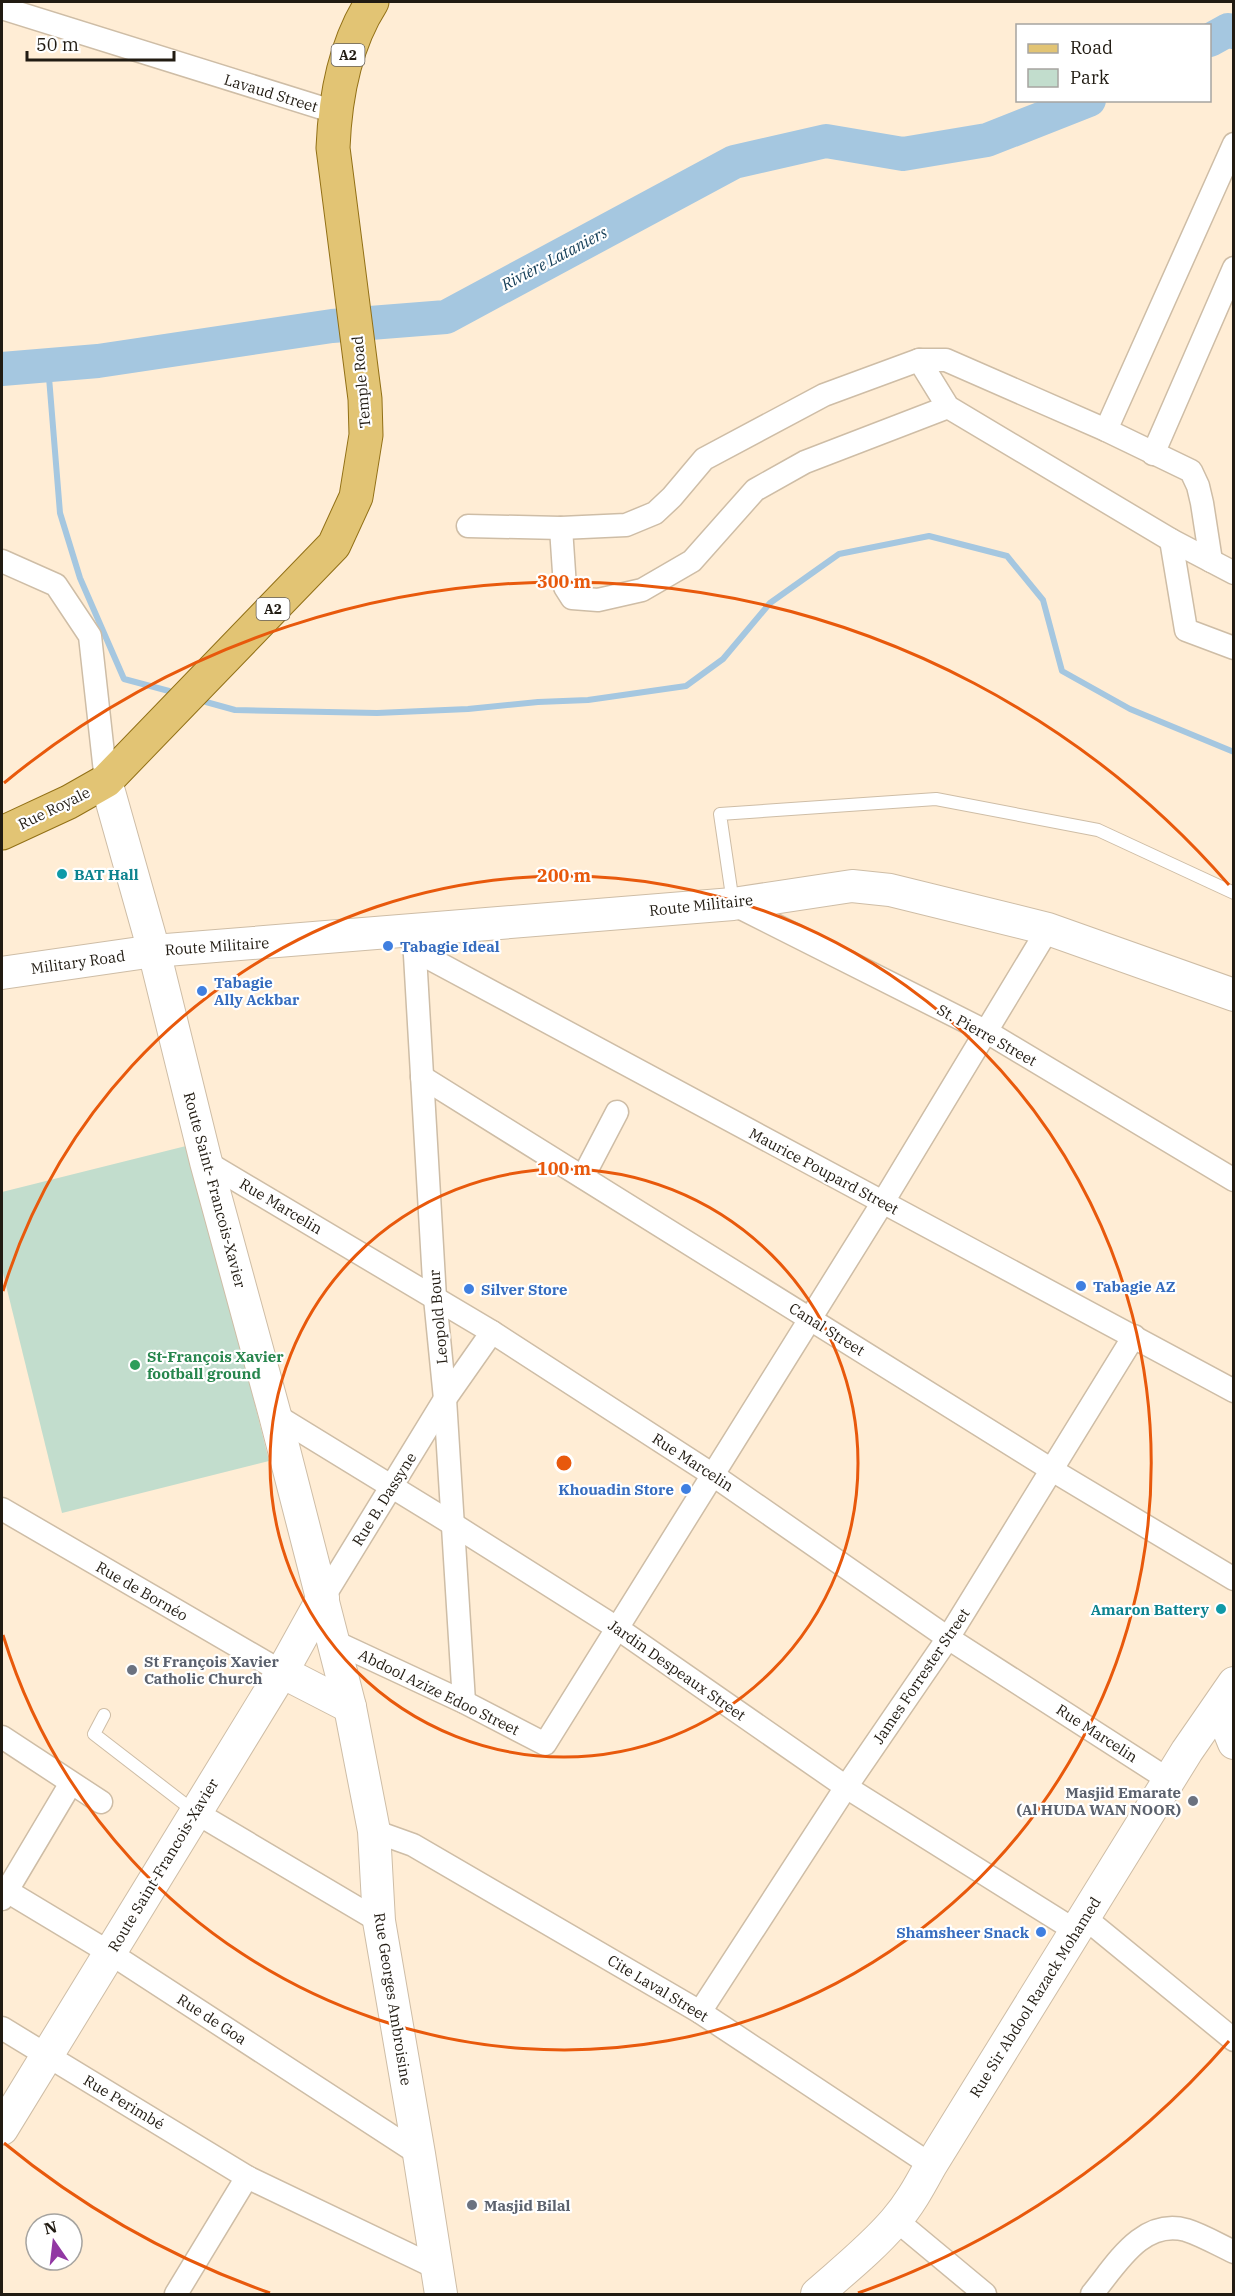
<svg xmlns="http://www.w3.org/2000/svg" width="1235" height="2296" viewBox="0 0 1235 2296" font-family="'IBM Plex Serif',serif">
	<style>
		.green { fill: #c2ddcd }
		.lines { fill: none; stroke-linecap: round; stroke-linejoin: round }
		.stream { stroke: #a5c7e0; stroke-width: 6 }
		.river { stroke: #a5c7e0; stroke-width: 34 }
		.lane-casing { stroke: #cebda6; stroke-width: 14 }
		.street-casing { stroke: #cebda6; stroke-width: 25 }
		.secondary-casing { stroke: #cebda6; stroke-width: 34 }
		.primary-casing { stroke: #927016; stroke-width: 35 }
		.lane { stroke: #fff; stroke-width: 12 }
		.street { stroke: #fff; stroke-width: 22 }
		.secondary { stroke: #fff; stroke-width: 32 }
		.primary { stroke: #e2c474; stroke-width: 33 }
		.ring { fill: none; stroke: #e8590c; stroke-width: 3 }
		.culture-dot { fill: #0f9aa8; stroke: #fff; stroke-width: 2 }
		.shop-dot { fill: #3f7fe0; stroke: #fff; stroke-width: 2 }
		.leisure-dot { fill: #2e9e5b; stroke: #fff; stroke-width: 2 }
		.worship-dot { fill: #6b7280; stroke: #fff; stroke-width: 2 }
		.labels { text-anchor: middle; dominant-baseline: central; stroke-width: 4.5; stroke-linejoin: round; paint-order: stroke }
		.shield { fill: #fff; stroke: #645f59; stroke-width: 1.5 }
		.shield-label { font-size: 14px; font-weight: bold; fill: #211b12 }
		.street-label { font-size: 15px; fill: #211b12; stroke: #fff }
		.culture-label { font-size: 15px; font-weight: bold; fill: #0d838f; stroke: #fff; text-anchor: start }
		.shop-label { font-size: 15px; font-weight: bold; fill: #366cbe; stroke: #fff; text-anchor: start }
		.leisure-label { font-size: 15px; font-weight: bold; fill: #27864d; stroke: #fff; text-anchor: start }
		.worship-label { font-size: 15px; font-weight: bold; fill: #5b616d; stroke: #fff; text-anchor: start }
		.water-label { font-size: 16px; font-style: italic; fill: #123c56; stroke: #fff }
		.centre { fill: #e8590c; stroke: #fff; stroke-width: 3 }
		.ring-label { font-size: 18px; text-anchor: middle; font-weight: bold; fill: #e8590c; stroke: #fff; stroke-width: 4.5; stroke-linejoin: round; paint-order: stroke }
	</style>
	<rect width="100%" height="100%" fill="#ffedd5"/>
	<polygon class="green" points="190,1145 269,1461 62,1513 2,1269 2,1192"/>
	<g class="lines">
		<g class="stream">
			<polyline points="48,365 60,513 80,578 124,679 169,691"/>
			<polyline points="206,702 235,710 377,713 468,709 538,702 588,700 686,686 723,659 770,603 839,554 929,536 1007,556 1043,600 1062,671 1130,709 1234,752"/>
		</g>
		<g class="river">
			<polyline points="1210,40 1228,30 1234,32"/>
			<polyline points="2,369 98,361 332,326 446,317 734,162 826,141 903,154 987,140 1089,100"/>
		</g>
		<g class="lane-casing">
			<g id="lane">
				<polyline points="733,903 720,814 936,799 1098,830 1234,893"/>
				<polyline points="104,1715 94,1734 195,1812"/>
			</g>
		</g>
		<g class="street-casing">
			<g id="street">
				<polyline points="2,8 335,112"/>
				<polyline points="919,360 948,407 1171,540 1234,573"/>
				<polyline points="1106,430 1234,144"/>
				<polyline points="1153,454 1234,268"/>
				<polyline points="468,526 561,528 626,525 655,513 672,497 704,459 824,395 919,360 946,360 1106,430 1191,471 1198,486 1202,503 1211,561"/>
				<polyline points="561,528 565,587 572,598 598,600 642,590 692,561 755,490 805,462 948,407"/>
				<polyline points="1171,540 1186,630 1234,648"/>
				<polyline points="2,561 56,585 90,636 106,781"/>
				<polyline points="733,904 987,1032 1234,1180"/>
				<polyline points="414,938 435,1298 445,1399 464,1702"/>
				<polyline points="414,950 1234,1391"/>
				<polyline points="422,1077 1052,1470 1234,1579"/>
				<polyline points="206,1162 492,1332 713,1475 948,1638 1169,1780"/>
				<polyline points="583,1177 617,1112"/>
				<polyline points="275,1415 451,1523 617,1628 846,1787 1076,1931"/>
				<polyline points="2,1509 282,1672"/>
				<polyline points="323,1598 445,1399 492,1332"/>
				<polyline points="333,1641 464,1702 545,1744 883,1202 1048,929"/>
				<polyline points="2,1737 101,1802"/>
				<polyline points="195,1812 379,1921"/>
				<polyline points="374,1831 413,1845 700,2012 931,2165"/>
				<polyline points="2,1888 110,1953 419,2154"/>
				<polyline points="2,1899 71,1783"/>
				<polyline points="1085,1918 1234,2040"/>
				<polyline points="700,2012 846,1787 948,1638 1134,1336"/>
				<polyline points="2,2028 247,2177 437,2268"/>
				<polyline points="896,2220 985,2294"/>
				<polyline points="176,2294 247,2177"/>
				<path d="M1092 2294C1116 2265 1142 2218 1186 2230 1202 2235 1219 2245 1234 2252"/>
			</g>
		</g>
		<g class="secondary-casing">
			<g id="secondary">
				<polyline points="106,781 154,951 206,1162 275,1415 350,1707 374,1831 379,1921 419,2154 441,2294"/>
				<polyline points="2,973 154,951 733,904 852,886 890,890 1048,929 1234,995"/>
				<polyline points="282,1672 350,1707"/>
				<polyline points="1219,1706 1234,1743"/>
				<polyline points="2,2129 282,1672 323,1598"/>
				<path d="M817 2294C843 2271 872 2248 895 2221 910 2204 920 2185 931 2165L1187 1751 1234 1683"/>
			</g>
		</g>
		<g class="primary-casing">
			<path id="primary" d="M2 833 69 802 106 781 334 545 356 497 366 435 365 399 333 148C335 98 345 44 372 2"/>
		</g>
		<use href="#lane" class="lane"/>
		<use href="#street" class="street"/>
		<use href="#secondary" class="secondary"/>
		<use href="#primary" class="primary"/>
	</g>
	<g class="ring">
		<circle cx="564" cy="1463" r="294"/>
		<path d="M3 1291A587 587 0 1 1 3 1635"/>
		<path d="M1229 2041A881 881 0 0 1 858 2293M270 2293A881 881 0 0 1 4 2143M4 783A881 881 0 0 1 1229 885"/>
	</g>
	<g class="culture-dot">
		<circle cx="62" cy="874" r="6"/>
		<circle cx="1221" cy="1609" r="6"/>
	</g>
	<g class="shop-dot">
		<circle cx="388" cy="946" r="6"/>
		<circle cx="202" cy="991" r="6"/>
		<circle cx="1081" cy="1286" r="6"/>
		<circle cx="469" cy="1289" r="6"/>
		<circle cx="686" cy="1489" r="6"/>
		<circle cx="1041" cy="1932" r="6"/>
	</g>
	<circle class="leisure-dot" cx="135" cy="1365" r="6"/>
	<g class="worship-dot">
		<circle cx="132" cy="1670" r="6"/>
		<circle cx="1193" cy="1801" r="6"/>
		<circle cx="472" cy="2205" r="6"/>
	</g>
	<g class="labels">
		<g class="shield">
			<rect x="331.5" y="44" width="33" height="22" rx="4.5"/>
			<rect x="256.5" y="598" width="33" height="22" rx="4.5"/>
		</g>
		<g class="shield-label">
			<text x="348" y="55">A2</text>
			<text x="273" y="609">A2</text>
		</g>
		<g class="street-label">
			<text transform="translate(271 93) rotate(17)">Lavaud Street</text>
			<text transform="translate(361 382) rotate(-95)">Temple Road</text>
			<text transform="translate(54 808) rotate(-26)">Rue Royale</text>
			<text transform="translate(701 905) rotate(-6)">Route Militaire</text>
			<text transform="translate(217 946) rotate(-4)">Route Militaire</text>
			<text transform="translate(78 962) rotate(-8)">Military Road</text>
			<text transform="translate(987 1035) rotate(29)">St. Pierre Street</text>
			<text transform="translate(824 1171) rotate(28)">Maurice Poupard Street</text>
			<text transform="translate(215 1190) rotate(75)">Route Saint- Francois-Xavier</text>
			<text transform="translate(281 1206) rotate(31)">Rue Marcelin</text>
			<text transform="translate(438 1317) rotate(-95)">Leopold Bour</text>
			<text transform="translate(827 1329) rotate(32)">Canal Street</text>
			<text transform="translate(693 1462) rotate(33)">Rue Marcelin</text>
			<text transform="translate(384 1499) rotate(-58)">Rue B. Dassyne</text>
			<text transform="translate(142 1591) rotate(30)">Rue de Bornéo</text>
			<text transform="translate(677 1670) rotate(35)">Jardin Despeaux Street</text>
			<text transform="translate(921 1676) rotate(-56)">James Forrester Street</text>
			<text transform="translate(439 1692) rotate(26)">Abdool Azize Edoo Street</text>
			<text transform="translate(1097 1733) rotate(33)">Rue Marcelin</text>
			<text transform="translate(163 1865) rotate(-59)">Route Saint-Francois-Xavier</text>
			<text transform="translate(658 1988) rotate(31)">Cite Laval Street</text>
			<text transform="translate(1035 1997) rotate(-58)">Rue Sir Abdool Razack Mohamed</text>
			<text transform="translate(393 1999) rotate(81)">Rue Georges Ambroisine</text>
			<text transform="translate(212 2019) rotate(33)">Rue de Goa</text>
			<text transform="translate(124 2102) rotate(31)">Rue Perimbé</text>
		</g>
		<g class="culture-label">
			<text x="74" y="874">BAT Hall</text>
			<text x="1209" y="1609" text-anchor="end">Amaron Battery</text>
		</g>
		<g class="shop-label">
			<text x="400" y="946">Tabagie Ideal</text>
			<text x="214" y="982">Tabagie<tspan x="214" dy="17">Ally Ackbar</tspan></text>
			<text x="1093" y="1286">Tabagie AZ</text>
			<text x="481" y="1289">Silver Store</text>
			<text x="674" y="1489" text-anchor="end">Khouadin Store</text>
			<text x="1029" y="1932" text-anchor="end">Shamsheer Snack</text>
		</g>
		<g class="leisure-label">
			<text x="147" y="1356">St-François Xavier<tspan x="147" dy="17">football ground</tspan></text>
		</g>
		<g class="worship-label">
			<text x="144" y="1661">St François Xavier<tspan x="144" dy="17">Catholic Church</tspan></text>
			<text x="1181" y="1792" text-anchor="end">Masjid Emarate<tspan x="1181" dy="17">(Al HUDA WAN NOOR)</tspan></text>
			<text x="484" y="2205">Masjid Bilal</text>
		</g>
		<g class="water-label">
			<text transform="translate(554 258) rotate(-28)">Rivière Lataniers</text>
		</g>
	</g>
	<circle cx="564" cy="1463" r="9" class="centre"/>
	<g class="ring-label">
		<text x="564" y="588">300 m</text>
		<text x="564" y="882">200 m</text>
		<text x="564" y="1175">100 m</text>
	</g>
	<rect width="1235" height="2296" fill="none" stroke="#211b12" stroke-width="6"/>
	<rect x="1016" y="24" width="195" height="78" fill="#ffffff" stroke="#a6a4a0" stroke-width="1.5"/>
	<rect x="1028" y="44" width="30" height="9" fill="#e2c474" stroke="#a6a4a0" stroke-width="1.5"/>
	<text x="1070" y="54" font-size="18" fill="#211b12">Road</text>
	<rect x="1028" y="69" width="30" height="18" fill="#c2ddcd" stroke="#a6a4a0" stroke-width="1.5"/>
	<text x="1070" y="84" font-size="18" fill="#211b12">Park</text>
	<g transform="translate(54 2242) rotate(346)"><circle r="28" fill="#ffffff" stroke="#a6a4a0" stroke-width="1.5"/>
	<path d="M0-4.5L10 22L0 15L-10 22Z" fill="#9238a3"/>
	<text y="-9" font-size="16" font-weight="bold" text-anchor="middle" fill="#211b12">N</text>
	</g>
	<path d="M27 51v9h147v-9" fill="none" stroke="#211b12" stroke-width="3"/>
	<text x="36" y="51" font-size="18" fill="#211b12" stroke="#ffffff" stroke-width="4.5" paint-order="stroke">50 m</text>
</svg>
